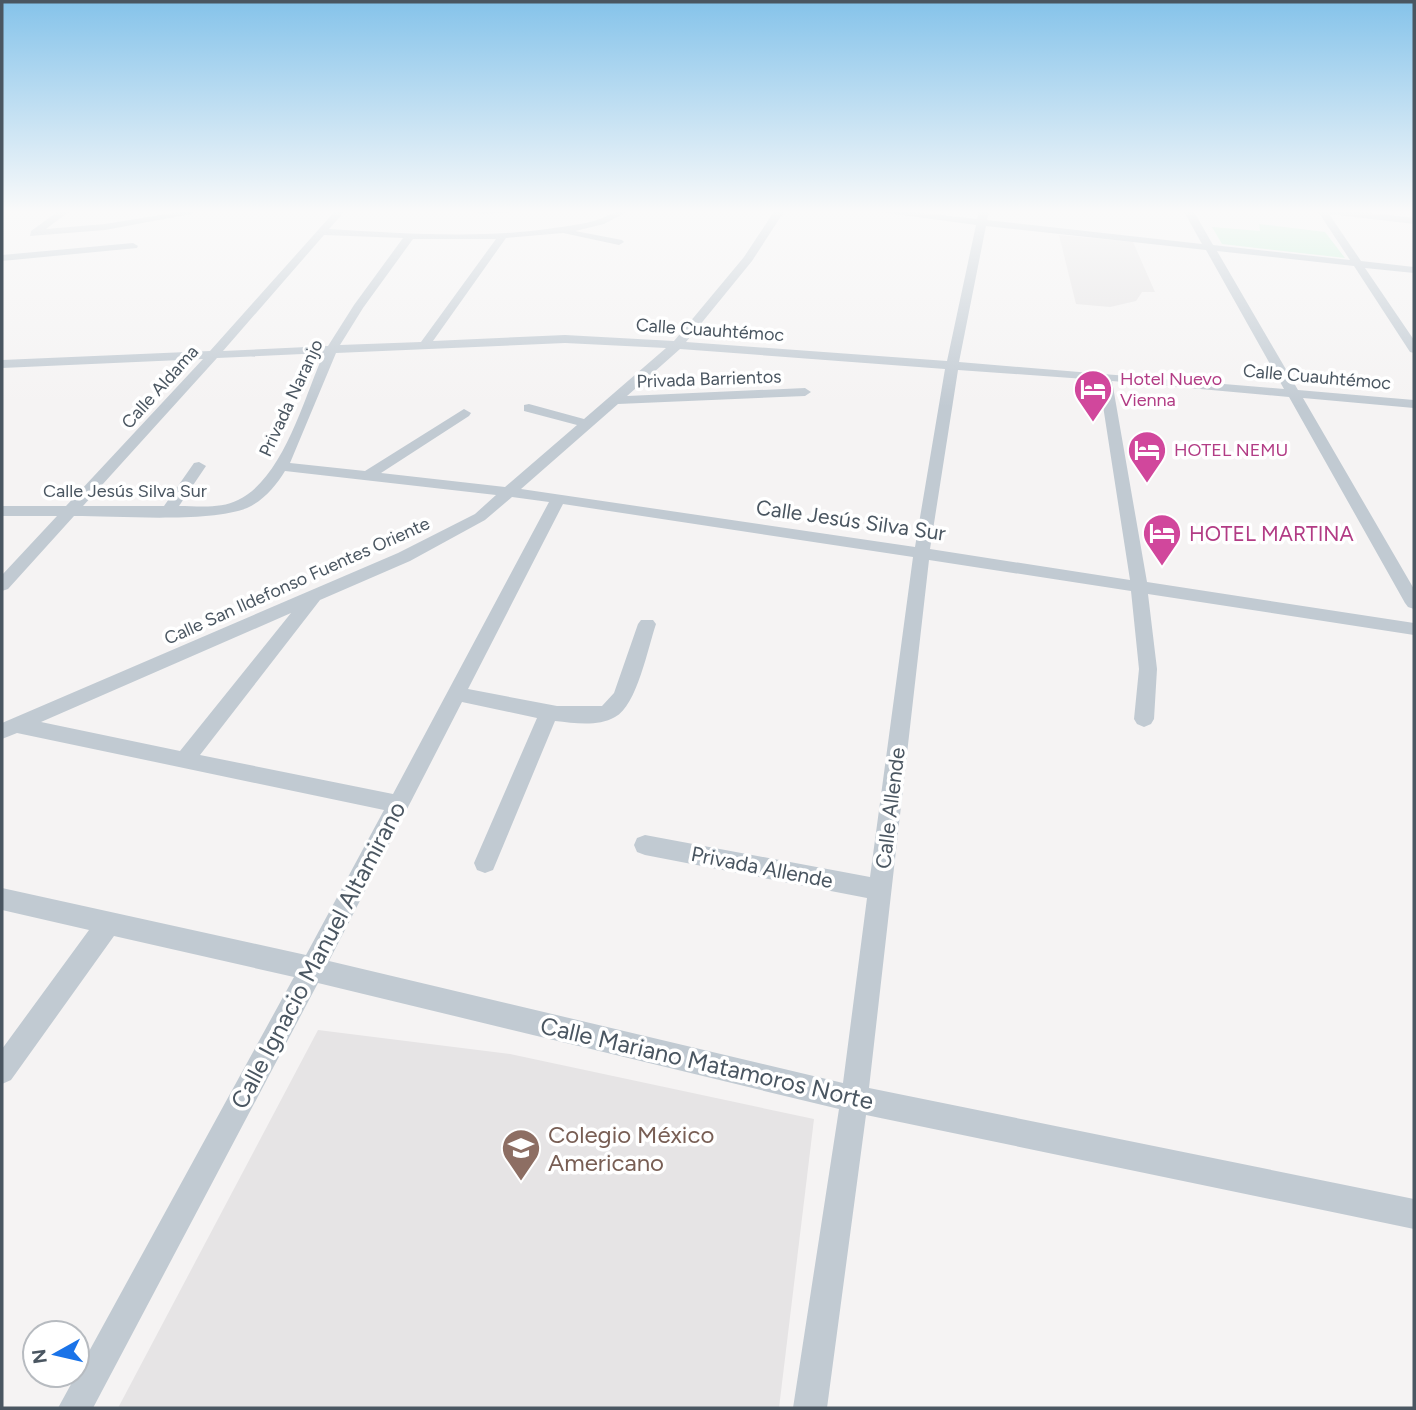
<svg xmlns="http://www.w3.org/2000/svg" width="1416" height="1410" viewBox="0 0 1416 1410" font-family="Figtree,sans-serif">
	<style>
		.education { fill: #e6e4e5 }
		.green { fill: #c3f1d5 }
		.lines { fill: none; stroke-linecap: round; stroke-linejoin: round }
		.minor { fill: #c1cad2; fill-rule: evenodd }
		.labels { text-anchor: middle; dominant-baseline: central; stroke-width: 7; stroke-linejoin: round; paint-order: stroke }
		.far-street-label { font-size: 18px; fill: #4a5661; stroke: #fff }
		.far-hotel-label { font-size: 18px; fill: #b23c85; stroke: #fff; text-anchor: start }
		.street-label { font-size: 21px; fill: #4a5661; stroke: #fff }
		.hotel-label { font-size: 21px; fill: #b23c85; stroke: #fff; text-anchor: start }
		.near-street-label { font-size: 24px; fill: #4a5661; stroke: #fff }
		.near-education-label { font-size: 24px; fill: #785e54; stroke: #fff; text-anchor: start }
	</style>
	<rect width="100%" height="100%" fill="#f5f3f3"/>
	<g class="education">
		<polygon points="1059,235 1133,242 1155,292 1142,292 1136,301 1110,307 1076,304"/>
		<polygon points="318,1030 510,1054 814,1119 779,1408 118,1408"/>
	</g>
	<polygon class="green" points="1259,224 1325,232 1345,258 1222,244 1212,227 1260,231"/>
	<g class="lines">
		<g class="minor">
			<polygon points="60,210 71,210 46,229 105,224 191,210 196,213 105,230 30,236 31,231"/>
			<path d="M336 210H346L329 229C396 233 466 238 531 231 553 228 574 226 594 221 607 217 616 210 630 210L604 224 575 231 622 240 624 242 619 245 563 233 506 238 433 341 565 335 674 341 744 257 775 210H785L752 261 686 342 947 361 976 225 865 210H896L977 219 979 210H989L987 220 1202 244 1183 210H1193L1213 245 1350 260 1317 210H1346L1414 218V224L1329 214 1361 261 1414 267V273L1365 268 1414 340V353L1410 352 1354 266 1217 251 1298 390 1414 400V408L1303 398 1414 589V609L1408 607 1405 603 1289 397 1112 381 1147 582 1414 623V635L1148 594 1157 669 1154 719 1151 724 1144 727 1137 724 1134 719 1139 669 1131 591 929 560 869 1088 1414 1199V1229L866 1115 827 1408H793L839 1109 318 983 93 1408H58L294 977 114 936 11 1080 2 1084V1049L89 930 2 910V888L306 955 384 810 17 733 2 739V723L398 553 475 514 496 495 285 471C276 486 263 501 247 508 209 523 118 516 74 516L8 589 2 591V575L57 516H2V506H66L203 359 2 368V360L210 351ZM986 226 1206 250 1284 389 959 362ZM324 235 403 238 354 305 328 346 223 351ZM413 239H496L421 342 340 345 363 308ZM565 343 666 348 584 419 529 404 524 405V411L577 425 505 487 381 473 469 416 471 413 464 409 365 471 290 463 336 353ZM680 349 945 369 915 547 521 489 618 404 805 396 811 392 805 388 627 396ZM324 353C304 397 284 478 238 500 221 509 198 506 179 506L206 466 199 462 194 463 164 506H83L217 358ZM958 370 1099 380 1130 580 930 549ZM512 497 549 502 393 794 200 755 320 600 410 561 485 520ZM563 504 913 557 870 877 645 835 637 838 634 845 637 852 645 855 867 898 843 1083 329 961 462 702 537 718 474 863 477 870 485 873 493 870 555 721C575 723 597 727 615 717 637 706 648 647 656 624L653 620H641L638 624 614 693 602 706H557L468 689ZM291 613 180 751 41 722Z"/>
			<polygon points="476,210 515,210 510,213 480,214"/>
			<polygon points="133,243 138,246 137,248 2,261 2,255"/>
		</g>
	</g>
	<linearGradient id="sky" x2="0" y2="1"><stop stop-color="#85c3ea"/><stop offset="0.52" stop-color="#fafafa"/><stop offset="1" stop-color="#fafafa" stop-opacity="0"/></linearGradient>
	<rect width="1416" height="407" fill="url(#sky)"/>
	<defs>
		<g id="hotel-pin" transform="scale(2.0125)"><path d="M0 17L-7.5 6A9.5 9.5 0 1 1 7.5 6Z" fill="#d1479c" stroke="#fff"/><path d="M-6-4.5h1.5V1H6V5H4.5V3h-9V5H-6ZM-4 0a1.8 1.8 0 1 1 3.6 0ZM.5 0V-2.5h3Q6-2.5 6 0Z" fill="#fff"/></g>
		<g id="university-pin" transform="scale(2.0125)"><path d="M0 17L-7.5 6A9.5 9.5 0 1 1 7.5 6Z" fill="#8d6e63" stroke="#fff"/><path d="M0-5L7-2L0 1L-7-2ZM-4 1L0 2.5L4 1V4Q0 6-4 4Z" fill="#fff"/></g>
	</defs>
	<g fill-rule="evenodd">
		<use href="#hotel-pin" x="1093" y="389"/>
		<use href="#hotel-pin" x="1147" y="450"/>
		<use href="#hotel-pin" x="1162" y="533"/>
		<use href="#university-pin" x="521" y="1148"/>
	</g>
	<g class="labels">
		<g class="far-street-label">
			<text transform="translate(710 330) rotate(4)">Calle Cuauhtémoc</text>
			<text transform="translate(1317 377) rotate(5)">Calle Cuauhtémoc</text>
			<text transform="translate(709 379) rotate(-2)">Privada Barrientos</text>
			<text transform="translate(160 387) rotate(-48)">Calle Aldama</text>
			<text transform="translate(291 398) rotate(-65)">Privada Naranjo</text>
			<text x="125" y="491">Calle Jesús Silva Sur</text>
			<text transform="translate(297 581) rotate(-24)">Calle San Ildefonso Fuentes Oriente</text>
		</g>
		<g class="far-hotel-label">
			<text x="1120" y="379">Hotel Nuevo<tspan x="1120" dy="21">Vienna</tspan></text>
			<text x="1174" y="450">HOTEL NEMU</text>
		</g>
		<g class="street-label">
			<text transform="translate(851 520) rotate(8)">Calle Jesús Silva Sur</text>
			<text transform="translate(890 808) rotate(-83)">Calle Allende</text>
			<text transform="translate(762 867) rotate(11)">Privada Allende</text>
		</g>
		<g class="hotel-label">
			<text x="1189" y="533">HOTEL MARTINA</text>
		</g>
		<g class="near-street-label">
			<text transform="translate(318 955) rotate(-62)">Calle Ignacio Manuel Altamirano</text>
			<text transform="translate(707 1063) rotate(13)">Calle Mariano Matamoros Norte</text>
		</g>
		<g class="near-education-label">
			<text x="548" y="1134">Colegio México<tspan x="548" dy="28">Americano</tspan></text>
		</g>
	</g>
	<rect width="1416" height="1410" fill="none" stroke="#4a5661" stroke-width="7"/>
	<g transform="translate(56 1354) rotate(262)"><circle r="33" fill="#ffffff" stroke="#b7bbc0" stroke-width="2"/>
	<path d="M0-5L12 26L0 18L-12 26Z" fill="#1a73e8"/>
	<text y="-10" font-size="19" font-weight="bold" text-anchor="middle" fill="#4a5661">N</text>
	</g>
</svg>
